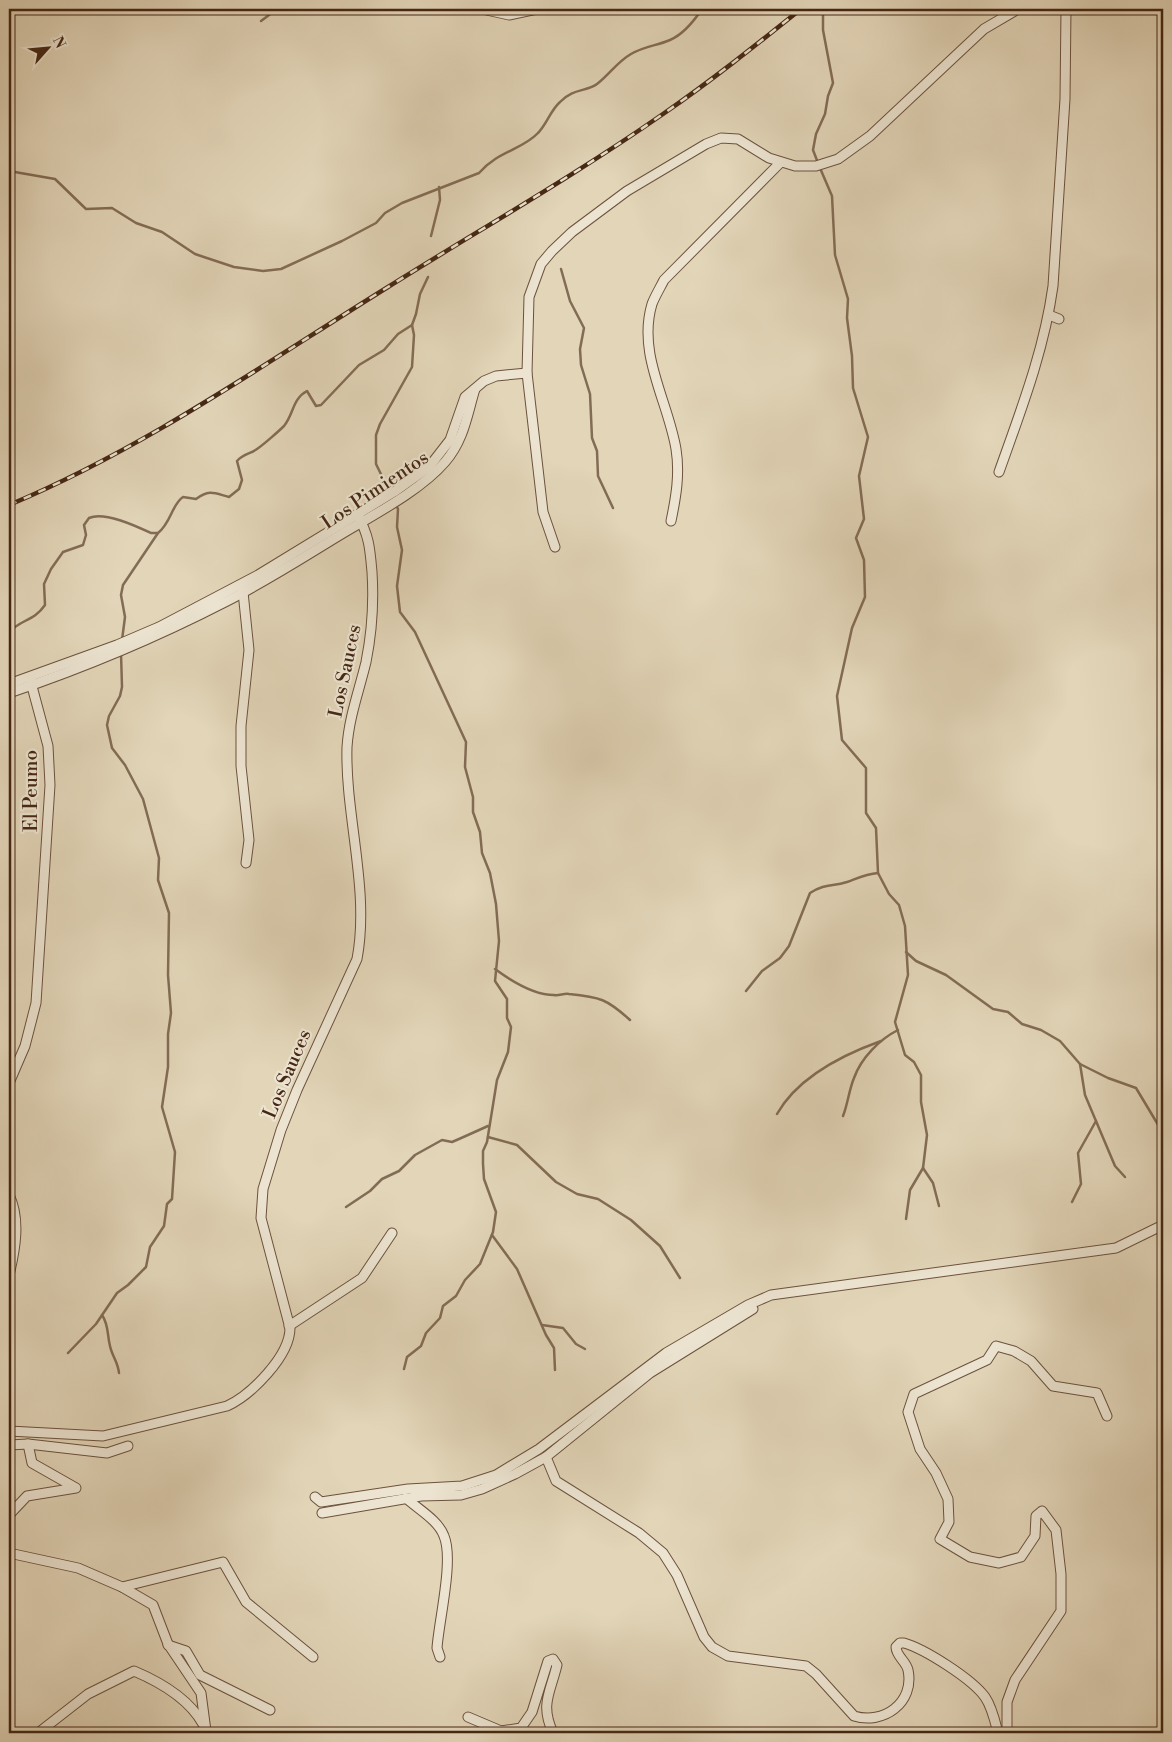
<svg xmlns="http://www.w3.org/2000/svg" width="1172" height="1742" viewBox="0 0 1172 1742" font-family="'Libre Bodoni',serif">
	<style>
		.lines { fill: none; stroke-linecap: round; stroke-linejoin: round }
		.stream { stroke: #836c55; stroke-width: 2.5 }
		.minor-casing { stroke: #6c523d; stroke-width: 11 }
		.minor { stroke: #ece4d1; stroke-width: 9 }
		.rail-casing { stroke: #452714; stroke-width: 4.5 }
		.rail { stroke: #ece4d1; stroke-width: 2.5; stroke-dasharray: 8; stroke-linecap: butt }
		.labels { text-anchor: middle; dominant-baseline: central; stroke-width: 4.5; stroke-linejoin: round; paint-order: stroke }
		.street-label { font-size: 19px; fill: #452714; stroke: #ece4d1 }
	</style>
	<rect width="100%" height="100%" fill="#e2d5b8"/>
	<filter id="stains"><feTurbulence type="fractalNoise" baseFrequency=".004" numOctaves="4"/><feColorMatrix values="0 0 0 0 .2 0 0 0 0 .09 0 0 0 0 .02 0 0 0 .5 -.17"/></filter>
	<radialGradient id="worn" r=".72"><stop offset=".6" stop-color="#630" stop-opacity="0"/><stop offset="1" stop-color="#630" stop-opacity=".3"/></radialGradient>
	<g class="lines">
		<g class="stream">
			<polyline points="261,21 277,9"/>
			<polyline points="818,163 813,150 816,134 825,114 828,96 833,83 823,30 823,9"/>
			<polyline points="820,168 832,196 835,255 848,299 847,318 852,356 853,388 868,437 859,476 864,519 856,538 864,560 865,597 852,628 837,696 842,740 866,768 866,813 876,828 878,873 889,894 899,905 905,926 908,975 895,1022 905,1055 914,1062 921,1075 921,1102 927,1135 923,1168 910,1190 906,1219"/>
			<path d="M9 171 55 179 86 209 112 208 136 223 162 232 195 254 234 267 263 271 281 269 342 241 376 223 385 213 402 203 479 173C498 151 522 150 538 133 547 124 550 111 560 102 573 88 586 92 597 84 609 75 617 62 631 54 645 46 656 46 670 40 684 34 694 21 702 9"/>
			<polyline points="431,236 440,200 439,187"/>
			<polyline points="561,269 570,301 584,328 580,349 581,365 590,394 592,438 597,451 598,476 613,508"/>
			<path d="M9 632C22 619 34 621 45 605L44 584 51 569 63 552 83 545 86 535 84 525 89 518C104 511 136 526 151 533H158C171 523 172 504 183 497L196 499C210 489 214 493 229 497L239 489 242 480 237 461C243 454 250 454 257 449 263 445 279 431 284 426 294 414 292 399 307 391L316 406 321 405 359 365 384 350 398 334 412 325 416 314 420 294 428 277"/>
			<polyline points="122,640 125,617 121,595 123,585 158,533"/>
			<polyline points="906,952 916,961 946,975 993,1009 1008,1012 1022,1024 1041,1030 1060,1041 1080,1064 1108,1078 1136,1088 1163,1133"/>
			<path d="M495 969C510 980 534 995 554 995 559 996 564 993 569 994 600 997 607 999 630 1020"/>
			<path d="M746 991 762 971 780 958 789 946 810 893C826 883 832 887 847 882 858 878 866 874 878 873"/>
			<polyline points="1080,1064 1085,1095 1115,1166 1125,1177"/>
			<path d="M777 1114C798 1077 842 1055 881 1041"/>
			<path d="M843 1116C848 1103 849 1090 854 1078 861 1058 880 1039 898 1030"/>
			<polyline points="488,1137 517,1145 556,1182 577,1194 598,1199 631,1220 660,1246 680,1278"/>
			<polyline points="923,1168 933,1183 939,1206"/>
			<polyline points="1072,1202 1081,1184 1078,1153 1096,1121"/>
			<polyline points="346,1207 370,1191 382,1179 399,1171 415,1155 442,1140 452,1142 459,1139 488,1126"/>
			<polyline points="492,1235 517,1269 546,1335 554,1348 555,1370"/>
			<path d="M102 1315C109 1325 107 1335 110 1346 112 1356 118 1362 119 1373"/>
			<polyline points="542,1325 563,1328 576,1344 585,1349"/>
			<polyline points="68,1353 96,1324 117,1293 128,1285 146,1267 150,1247 164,1226 167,1204 172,1199 175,1152 162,1107 168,1067 168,1034 171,1013 168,975 169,913 158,880 159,858 143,799 125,765 112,748 107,725 109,716 120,696 122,687 121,653"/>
			<polyline points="404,1369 407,1357 421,1346 426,1333 440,1318 443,1306 456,1296 465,1280 480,1264 493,1232 496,1212 484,1179 483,1164 483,1151 487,1142 497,1080 508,1052 511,1027 507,1018 507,999 495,981 499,941 496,904 490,873 482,853 480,832 473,812 473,797 465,767 466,742 415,632 400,612 397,586 402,550 397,527 398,509 376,464 376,435 380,424 412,367 414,335 412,325"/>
		</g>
		<g class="minor-casing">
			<g id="minor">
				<polyline points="482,9 509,15 537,9"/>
				<polyline points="1049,315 1059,319"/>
				<path d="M999 472C1021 410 1044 351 1053 286L1065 99 1066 9"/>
				<path d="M671 521C676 497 680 474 676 449 668 401 637 354 652 304 655 296 660 288 664 280L780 163"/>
				<polyline points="555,547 543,512 527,373 529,297 541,264 552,251 572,232 627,191 706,144 721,138 738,139 769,158 795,166 816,166 838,159 870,136 984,29 1018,9"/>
				<polyline points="243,592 249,650 241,726 241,766 249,840 246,863"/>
				<polyline points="9,684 117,645 159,627 258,575 394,492 429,467 450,440 465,397 484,381 496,376 527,373"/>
				<path d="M9 693C83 668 155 638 225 602 265 582 302 558 340 535 373 515 420 491 445 462 464 440 467 415 475 389"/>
				<polyline points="9,1083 25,1046 36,1003 50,785 48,746 30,679"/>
				<path d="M9 1195C21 1219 15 1251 9 1275"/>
				<polyline points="289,1326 362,1278 392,1233"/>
				<path d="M9 1431 103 1436 227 1406C251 1395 290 1356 290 1328L261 1218 263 1189 281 1130 297 1090 357 959C370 890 345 816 347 747 349 717 359 691 366 662 372 632 374 603 372 572 370 548 369 535 357 514"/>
				<polyline points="9,1445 28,1444 107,1453 128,1446"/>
				<path d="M546 1457 556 1481 639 1533 663 1553 677 1575 704 1637 712 1647 728 1656 806 1666 816 1674 854 1716C883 1725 915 1703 908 1670 906 1661 896 1656 896 1647L900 1643H904C925 1649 972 1679 985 1697 992 1707 995 1721 998 1733"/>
				<polyline points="315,1497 321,1502 408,1489 462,1486 496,1475 539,1449 666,1353 748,1305 771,1295 1116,1248 1163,1225"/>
				<path d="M406 1498C419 1510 438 1520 444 1536 454 1560 439 1620 437 1648L440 1657"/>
				<polyline points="322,1513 421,1496 461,1495 482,1489 515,1474 546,1457 650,1373 753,1309"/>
				<polyline points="9,1515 27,1496 76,1488 32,1463 28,1444"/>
				<polyline points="9,1553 78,1568 122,1587 153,1605 168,1644 201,1693 206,1731"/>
				<polyline points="122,1587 223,1562 246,1602 313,1657"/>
				<polyline points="168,1645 186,1651 200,1675 270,1710"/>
				<path d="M468 1717 501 1731 521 1728 532 1712 548 1661 553 1659 557 1665C550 1694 540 1704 553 1733"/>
				<path d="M38 1733 88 1694 134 1671C160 1682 189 1699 203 1724"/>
				<polyline points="1007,1733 1007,1702 1015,1680 1061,1611 1061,1574 1056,1530 1042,1511 1036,1516 1035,1536 1021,1557 999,1563 970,1557 940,1539 949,1522 948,1499 936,1473 920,1449 908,1412 914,1394 987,1360 996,1346 1014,1351 1031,1361 1053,1386 1097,1393 1107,1416"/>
			</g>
		</g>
		<use href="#minor" class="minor"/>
		<g class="rail-casing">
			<path id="rail" d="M9 505C143 449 264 364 388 287 479 230 574 176 663 114 711 81 756 45 801 9"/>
		</g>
		<use href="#rail" class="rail"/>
	</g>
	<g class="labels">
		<g class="street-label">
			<text transform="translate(375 490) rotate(-34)">Los Pimientos</text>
			<text transform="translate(345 671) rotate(-78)">Los Sauces</text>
			<text transform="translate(31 791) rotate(-90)">El Peumo</text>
			<text transform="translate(287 1074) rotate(-67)">Los Sauces</text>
		</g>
	</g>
	<rect width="1172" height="1742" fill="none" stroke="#e2d5b8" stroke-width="30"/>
	<rect x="10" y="10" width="1152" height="1722" fill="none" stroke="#452714" stroke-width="2.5"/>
	<rect x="15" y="15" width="1142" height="1712" fill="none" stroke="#452714"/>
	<g transform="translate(48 48) rotate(63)" stroke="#ece4d1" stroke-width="4" paint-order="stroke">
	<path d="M0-4L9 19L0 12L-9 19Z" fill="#452714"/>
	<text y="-8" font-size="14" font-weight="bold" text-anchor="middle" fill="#452714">N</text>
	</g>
	<rect width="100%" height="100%" filter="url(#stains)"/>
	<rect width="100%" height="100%" fill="url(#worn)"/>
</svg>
